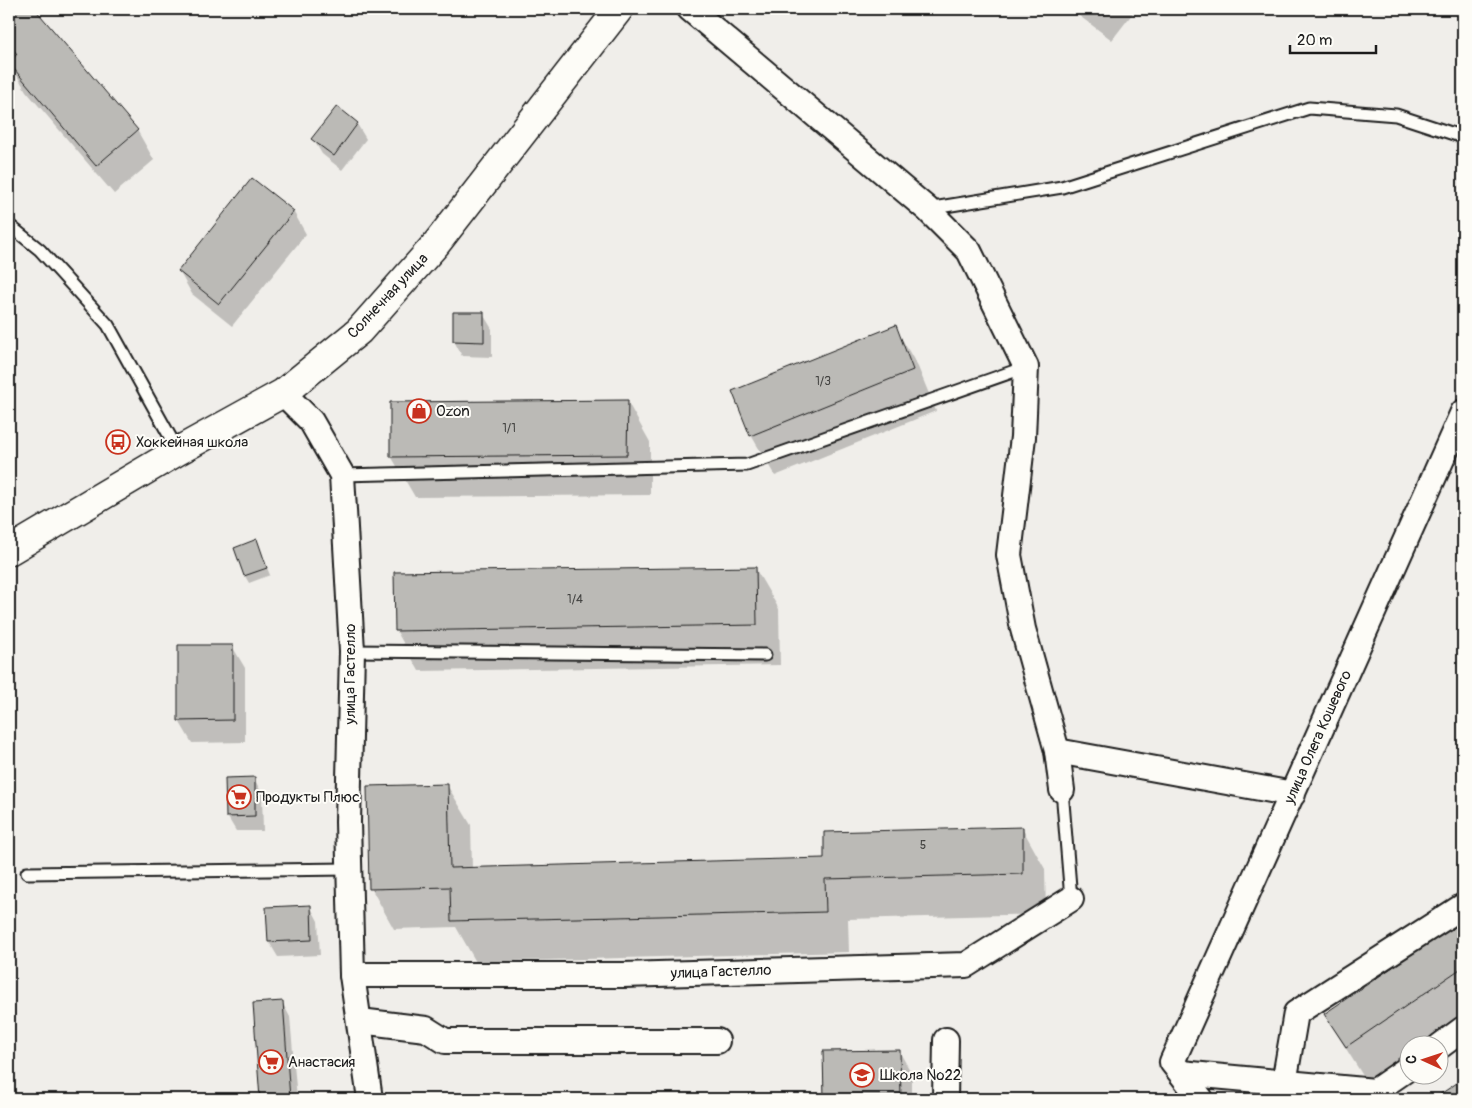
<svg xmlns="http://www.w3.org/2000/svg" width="1472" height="1108" viewBox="0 0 1472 1108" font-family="Pangolin,sans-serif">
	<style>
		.shadow { fill: #0003 }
		.building { fill: #bbbab6; stroke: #1c1c1c }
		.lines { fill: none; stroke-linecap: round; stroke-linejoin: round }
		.lane-casing { stroke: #1c1c1c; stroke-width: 15 }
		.street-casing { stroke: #1c1c1c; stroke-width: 28 }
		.secondary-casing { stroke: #1c1c1c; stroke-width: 31 }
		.lane { stroke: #fdfcf7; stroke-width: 11 }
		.street { stroke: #fdfcf7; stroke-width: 24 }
		.secondary { stroke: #fdfcf7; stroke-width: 28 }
		.labels { text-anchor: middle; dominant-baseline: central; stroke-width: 4; stroke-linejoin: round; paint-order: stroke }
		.number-label { font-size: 12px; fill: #444442 }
		.street-label { font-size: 15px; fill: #1c1c1c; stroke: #fdfcf7 }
		.poi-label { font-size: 15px; fill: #1c1c1c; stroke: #fdfcf7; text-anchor: start }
	</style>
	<rect width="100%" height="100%" fill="#f0eeea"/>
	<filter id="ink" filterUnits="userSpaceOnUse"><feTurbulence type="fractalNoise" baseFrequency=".02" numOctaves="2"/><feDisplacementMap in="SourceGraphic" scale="10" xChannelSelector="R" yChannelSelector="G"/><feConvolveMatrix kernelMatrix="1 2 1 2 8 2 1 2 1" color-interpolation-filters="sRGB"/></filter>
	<g filter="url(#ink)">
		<g class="shadow">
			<polygon points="9,9 33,9 137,130 154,160 114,194 26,91 9,62 14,58 9,51"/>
			<polygon points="1070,9 1136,9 1112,40"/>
			<polygon points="357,124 366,139 342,170 322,154 313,139"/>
			<polygon points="293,211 306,234 232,326 192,294 179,271"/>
			<polygon points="9,303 12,309 9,312"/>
			<polygon points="483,314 492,329 492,357 462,356 454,341"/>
			<polygon points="895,327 918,367 936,411 775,476 751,435"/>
			<polygon points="627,401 650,442 650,495 415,497 391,456"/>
			<polygon points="256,541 270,575 249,583 245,576"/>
			<polygon points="755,568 779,609 780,665 419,671 396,630"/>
			<polygon points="232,646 245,668 245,742 192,743 179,721"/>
			<polygon points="254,778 262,794 263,831 236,831 227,816"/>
			<polygon points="447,785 471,825 472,868 825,860 1022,828 1045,869 1046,914 848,919 849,952 476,962 456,927 394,929 371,888"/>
			<polygon points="310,906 318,921 320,955 278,957 269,942"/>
			<polygon points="1463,921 1463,1023 1431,1046 1410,1046 1410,1060 1370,1087 1325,1015"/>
			<polygon points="282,1002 290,1017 297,1099 261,1099 254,1005"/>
			<polygon points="899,1051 912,1074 912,1099 825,1099 824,1053"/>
		</g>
		<g class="building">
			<polygon points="9,9 35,9 138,130 96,166 9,63 17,54 9,44"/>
			<polygon points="337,106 358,123 334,156 311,139"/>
			<polygon points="252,178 294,211 219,304 178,271"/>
			<polygon points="453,312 484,312 484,342 453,341"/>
			<polygon points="896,325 913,370 750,436 732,391"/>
			<polygon points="628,400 627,455 390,457 390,402"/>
			<polygon points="257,539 267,568 244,576 234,548"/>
			<polygon points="756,567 757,625 395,631 394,572"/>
			<polygon points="178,645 233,645 233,720 178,721"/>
			<polygon points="255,777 255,816 226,817 225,778"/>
			<polygon points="448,784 450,868 824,858 824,832 1023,827 1023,874 825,879 826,912 451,921 450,887 369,889 367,786"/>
			<polygon points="311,905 312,940 268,942 266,907"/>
			<polygon points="1463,919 1463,967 1346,1047 1324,1014"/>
			<polygon points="283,1001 290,1099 260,1099 253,1003"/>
			<polygon points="900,1050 901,1099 824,1099 823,1051"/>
			<polygon points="1463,1079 1463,1099 1433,1099"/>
		</g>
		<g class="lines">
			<g class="lane-casing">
				<g id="lane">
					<polyline points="927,209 1062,187 1309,108 1396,115 1463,137"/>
					<polyline points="9,225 40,250 108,325 178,451"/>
					<polyline points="342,475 747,465 1026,367"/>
					<polyline points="352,651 765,655"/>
					<polyline points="1062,790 1071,899"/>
					<polyline points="27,873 349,869"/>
				</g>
			</g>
			<g class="street-casing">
				<g id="street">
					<polyline points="690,9 927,209 969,251 1026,367 1023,437 1009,555 1023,629 1057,751 1062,790"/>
					<polyline points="283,393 311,421 342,475 352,651 348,822 352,975 370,1099"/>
					<polyline points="1057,751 1293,794"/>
					<polyline points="352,975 623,975 966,965 1071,899"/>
					<polyline points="360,1021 426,1029 445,1041 717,1041"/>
					<polyline points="1440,1046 1463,1029"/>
					<polyline points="1181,1073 1375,1091 1410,1067"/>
					<polyline points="1284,1083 1296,1013 1463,906"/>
					<polyline points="945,1099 946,1040"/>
					<polyline points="1201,1099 1172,1062 1463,412"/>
				</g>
			</g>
			<g class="secondary-casing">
				<polyline id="secondary" points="9,551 178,451 283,393 359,331 436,244 619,9"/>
			</g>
			<use href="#lane" class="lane"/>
			<use href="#street" class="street"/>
			<use href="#secondary" class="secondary"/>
		</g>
	</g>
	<defs>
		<g id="shop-ring" transform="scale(1.25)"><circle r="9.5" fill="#fdfcf7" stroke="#c8321e" stroke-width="1.5"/><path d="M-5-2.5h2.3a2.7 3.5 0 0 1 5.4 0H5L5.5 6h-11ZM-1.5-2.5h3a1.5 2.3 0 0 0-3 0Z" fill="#c8321e"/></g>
		<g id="bus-ring" transform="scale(1.25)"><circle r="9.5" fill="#fdfcf7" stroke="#c8321e" stroke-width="1.5"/><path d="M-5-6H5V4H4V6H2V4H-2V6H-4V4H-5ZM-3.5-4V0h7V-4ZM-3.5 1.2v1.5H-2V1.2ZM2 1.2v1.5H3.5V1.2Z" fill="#c8321e"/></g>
		<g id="supermarket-ring" transform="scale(1.25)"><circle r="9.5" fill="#fdfcf7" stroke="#c8321e" stroke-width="1.5"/><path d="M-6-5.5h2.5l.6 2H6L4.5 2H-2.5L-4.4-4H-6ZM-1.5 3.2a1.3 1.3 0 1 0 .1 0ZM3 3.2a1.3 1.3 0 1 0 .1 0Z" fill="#c8321e"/></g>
		<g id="school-ring" transform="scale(1.25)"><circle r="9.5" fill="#fdfcf7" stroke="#c8321e" stroke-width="1.5"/><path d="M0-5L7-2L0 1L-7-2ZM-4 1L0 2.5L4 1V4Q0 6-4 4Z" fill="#c8321e"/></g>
	</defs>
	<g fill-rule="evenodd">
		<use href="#shop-ring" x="419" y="411"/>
		<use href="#bus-ring" x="118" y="442"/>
		<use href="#supermarket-ring" x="239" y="797"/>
		<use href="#supermarket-ring" x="271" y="1062"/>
		<use href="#school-ring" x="862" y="1075"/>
	</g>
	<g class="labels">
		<g class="number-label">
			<text x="823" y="381">1/3</text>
			<text x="509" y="428">1/1</text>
			<text x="575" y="599">1/4</text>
			<text x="923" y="845">5</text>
		</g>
		<g class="street-label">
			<text transform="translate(388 296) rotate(-47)">Солнечная улица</text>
			<text transform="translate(350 674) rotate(-90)">улица Гастелло</text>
			<text transform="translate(1318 737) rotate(-66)">улица Олега Кошевого</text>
			<text transform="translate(721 972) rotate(-2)">улица Гастелло</text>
		</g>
		<g class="poi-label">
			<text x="436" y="411">Ozon</text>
			<text x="136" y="442">Хоккейная школа</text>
			<text x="256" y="797">Продукты Плюс</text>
			<text x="288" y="1062">Анастасия</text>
			<text x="880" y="1075">Школа №22</text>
		</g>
	</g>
	<rect width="1472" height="1108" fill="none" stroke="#fdfcf7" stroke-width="30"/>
	<rect x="15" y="15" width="1442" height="1078" fill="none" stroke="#1c1c1c" stroke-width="2" filter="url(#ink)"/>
	<g transform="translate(1424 1060) rotate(273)"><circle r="24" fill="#fdfcf7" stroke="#a3a29f"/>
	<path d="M0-4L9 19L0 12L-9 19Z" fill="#c8321e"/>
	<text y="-8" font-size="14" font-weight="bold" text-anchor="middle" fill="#1c1c1c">С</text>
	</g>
	<path d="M1290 45v8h86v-8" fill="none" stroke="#1c1c1c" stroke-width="2.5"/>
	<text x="1297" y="45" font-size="15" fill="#1c1c1c" stroke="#fdfcf7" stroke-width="4" paint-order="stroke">20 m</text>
</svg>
